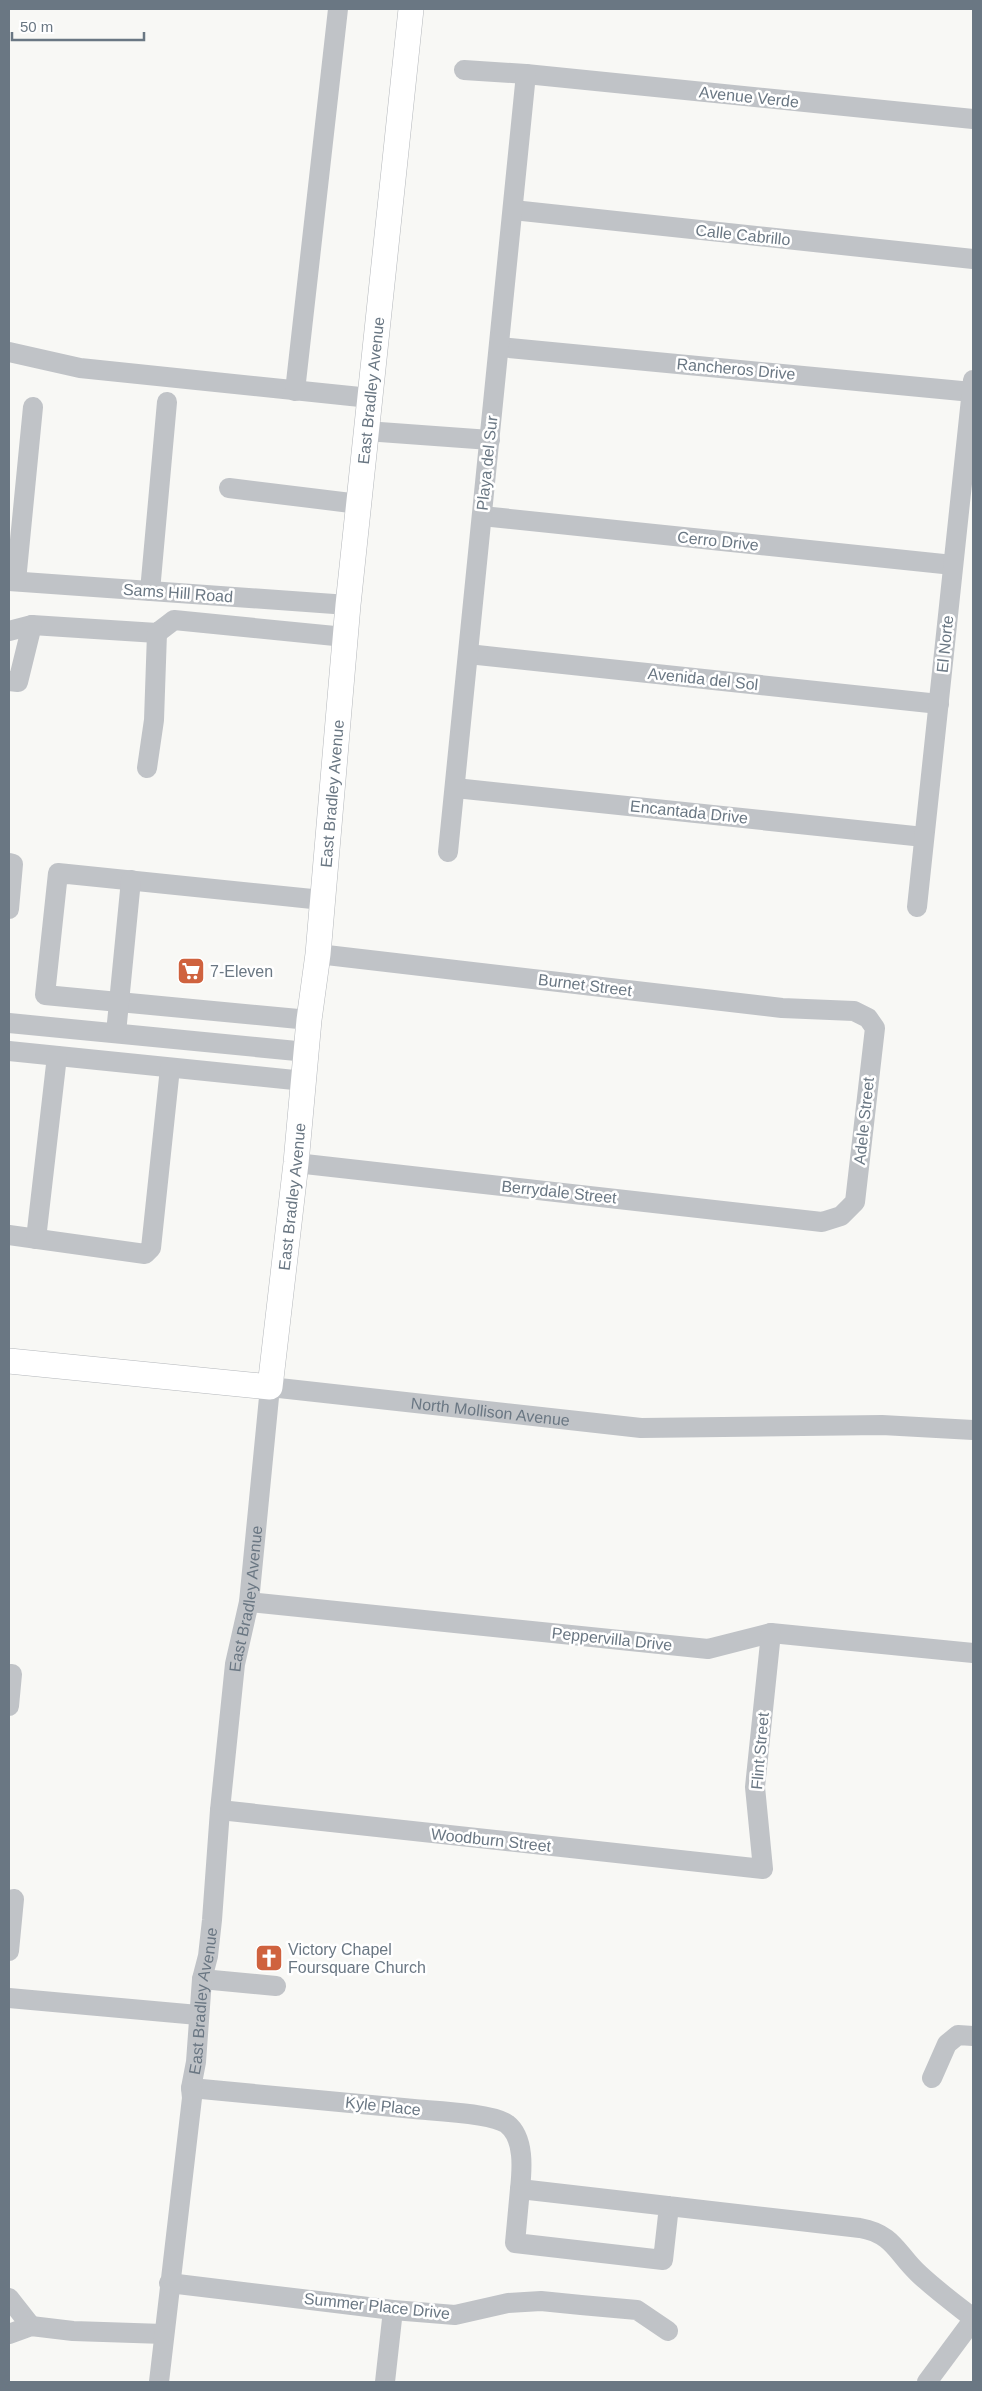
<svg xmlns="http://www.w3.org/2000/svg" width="982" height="2391" viewBox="0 0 982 2391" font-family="Arial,sans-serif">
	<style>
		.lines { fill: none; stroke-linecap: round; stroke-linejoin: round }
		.major-casing { stroke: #b4b7bb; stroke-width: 26 }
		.minor { stroke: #c0c3c7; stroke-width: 20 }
		.major { stroke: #fff; stroke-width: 25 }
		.labels { text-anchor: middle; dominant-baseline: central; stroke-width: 5; stroke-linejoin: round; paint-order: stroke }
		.street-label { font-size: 16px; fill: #6a7783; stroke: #fff }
		.poi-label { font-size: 16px; fill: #6a7783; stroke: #fff; text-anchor: start }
	</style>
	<rect width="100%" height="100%" fill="#f8f8f5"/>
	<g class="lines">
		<g class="major-casing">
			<g id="major">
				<path id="s2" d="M9 1361 270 1387 296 1163 309 1020 318 954 348 605 411 9"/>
			</g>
		</g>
		<g class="minor">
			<polyline points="464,70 526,74 973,119"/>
			<polyline points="513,210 973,259"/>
			<polyline points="499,347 972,392"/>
			<polyline points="9,352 80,368 370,398"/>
			<polyline points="295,391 338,9"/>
			<polyline points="366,431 490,440"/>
			<polyline points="229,488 359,504"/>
			<polyline points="482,516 953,565"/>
			<polyline points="9,581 348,605"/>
			<polyline points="16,581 33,407"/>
			<polyline points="150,591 167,402"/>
			<polyline points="9,631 32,625 157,633 174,620 345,637"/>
			<polyline points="468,654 939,704"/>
			<polyline points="9,681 18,682 32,625"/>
			<polyline points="147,768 154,720 157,633"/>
			<polyline points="455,788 924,837"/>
			<polyline points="448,852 526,74"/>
			<polyline points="9,863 13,864 9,909"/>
			<polyline points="917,907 973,380"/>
			<polyline points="309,1020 45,995 58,873 322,900"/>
			<polyline points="9,1023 307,1052"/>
			<polyline points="116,1033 131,880"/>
			<polyline points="9,1051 304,1081"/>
			<polyline points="296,1163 822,1222 841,1216 855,1202 875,1028 868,1018 854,1011 782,1008 318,954"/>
			<polyline points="9,1235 145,1254 151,1248 170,1068"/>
			<polyline points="36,1239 57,1056"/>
			<polyline points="249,1602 708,1649 771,1633 973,1653"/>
			<polyline points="9,1674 12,1674 9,1706"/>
			<polyline points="220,1810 763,1869 755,1787 771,1633"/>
			<polyline points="9,1951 14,1899"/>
			<polyline points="202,1979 276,1986"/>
			<polyline points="9,1998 198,2015"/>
			<polyline points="932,2078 947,2044 958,2035 973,2036"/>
			<path d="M191 2088C265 2095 339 2102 414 2109 434 2111 492 2113 507 2124 525 2138 522 2170 520 2189"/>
			<path d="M669 2206 663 2260 515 2243 520 2189C634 2202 747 2215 860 2228 894 2234 897 2254 919 2274 936 2290 955 2304 973 2318"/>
			<polyline points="169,2283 393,2310 455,2315 508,2303 541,2301 581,2305 637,2310 668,2331"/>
			<polyline points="9,2298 31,2326"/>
			<polyline points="9,2334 31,2326 73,2331 164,2334"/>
			<path id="s1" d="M159 2382 192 2098 191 2088 196 2062 202 1979 208 1956 212 1920 220 1810 235 1664 249 1602 270 1387 641 1428 882 1425 973 1430"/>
			<polyline points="385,2382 393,2310"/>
			<polyline points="927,2382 973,2320"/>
		</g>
		<use href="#major" class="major"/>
	</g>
	<defs>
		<g id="supermarket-square" transform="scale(1.4375)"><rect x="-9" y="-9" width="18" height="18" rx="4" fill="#cf623e" stroke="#fff"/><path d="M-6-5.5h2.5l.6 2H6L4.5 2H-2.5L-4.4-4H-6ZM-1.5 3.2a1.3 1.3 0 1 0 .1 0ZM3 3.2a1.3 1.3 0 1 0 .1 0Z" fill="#fff"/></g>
		<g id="church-square" transform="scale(1.4375)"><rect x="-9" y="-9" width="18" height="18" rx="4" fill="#cf623e" stroke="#fff"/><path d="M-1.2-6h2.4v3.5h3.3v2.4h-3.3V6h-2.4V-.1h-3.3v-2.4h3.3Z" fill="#fff"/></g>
	</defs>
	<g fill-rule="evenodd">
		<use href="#supermarket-square" x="191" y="971"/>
		<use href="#church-square" x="269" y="1958"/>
	</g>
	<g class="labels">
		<g class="street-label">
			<text transform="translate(749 97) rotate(6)">Avenue Verde</text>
			<text transform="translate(743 235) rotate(6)">Calle Cabrillo</text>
			<text transform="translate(736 369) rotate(5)">Rancheros Drive</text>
			<text stroke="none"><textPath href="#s2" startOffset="1264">East Bradley Avenue</textPath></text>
			<text transform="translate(487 463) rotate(-84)">Playa del Sur</text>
			<text transform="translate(718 541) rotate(6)">Cerro Drive</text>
			<text transform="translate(178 593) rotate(4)">Sams Hill Road</text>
			<text transform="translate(945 644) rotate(-84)">El Norte</text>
			<text transform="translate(703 679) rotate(6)">Avenida del Sol</text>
			<text stroke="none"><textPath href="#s2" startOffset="859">East Bradley Avenue</textPath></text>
			<text transform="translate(689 812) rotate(6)">Encantada Drive</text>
			<text transform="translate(585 985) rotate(7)">Burnet Street</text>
			<text transform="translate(864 1121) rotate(-84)">Adele Street</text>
			<text transform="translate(559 1192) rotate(6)">Berrydale Street</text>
			<text stroke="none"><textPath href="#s2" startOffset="454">East Bradley Avenue</textPath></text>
			<text stroke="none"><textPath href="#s1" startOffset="1224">North Mollison Avenue</textPath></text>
			<text stroke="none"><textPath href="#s1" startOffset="789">East Bradley Avenue</textPath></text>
			<text transform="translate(612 1639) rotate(6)">Peppervilla Drive</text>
			<text transform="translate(760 1751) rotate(-85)">Flint Street</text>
			<text transform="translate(491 1840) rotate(6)">Woodburn Street</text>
			<text stroke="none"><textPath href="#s1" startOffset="384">East Bradley Avenue</textPath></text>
			<text transform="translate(383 2106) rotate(6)">Kyle Place</text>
			<text transform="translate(377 2306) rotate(6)">Summer Place Drive</text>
		</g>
		<g class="poi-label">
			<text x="210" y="971">7-Eleven</text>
			<text x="288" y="1949">Victory Chapel<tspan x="288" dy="18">Foursquare Church</tspan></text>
		</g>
	</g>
	<rect width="982" height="2391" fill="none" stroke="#6a7783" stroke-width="20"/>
	<path d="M12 32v8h132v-8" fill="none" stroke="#6a7783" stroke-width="2.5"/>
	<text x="20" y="32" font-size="15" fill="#6a7783" stroke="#ffffff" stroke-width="4" paint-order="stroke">50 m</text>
</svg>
